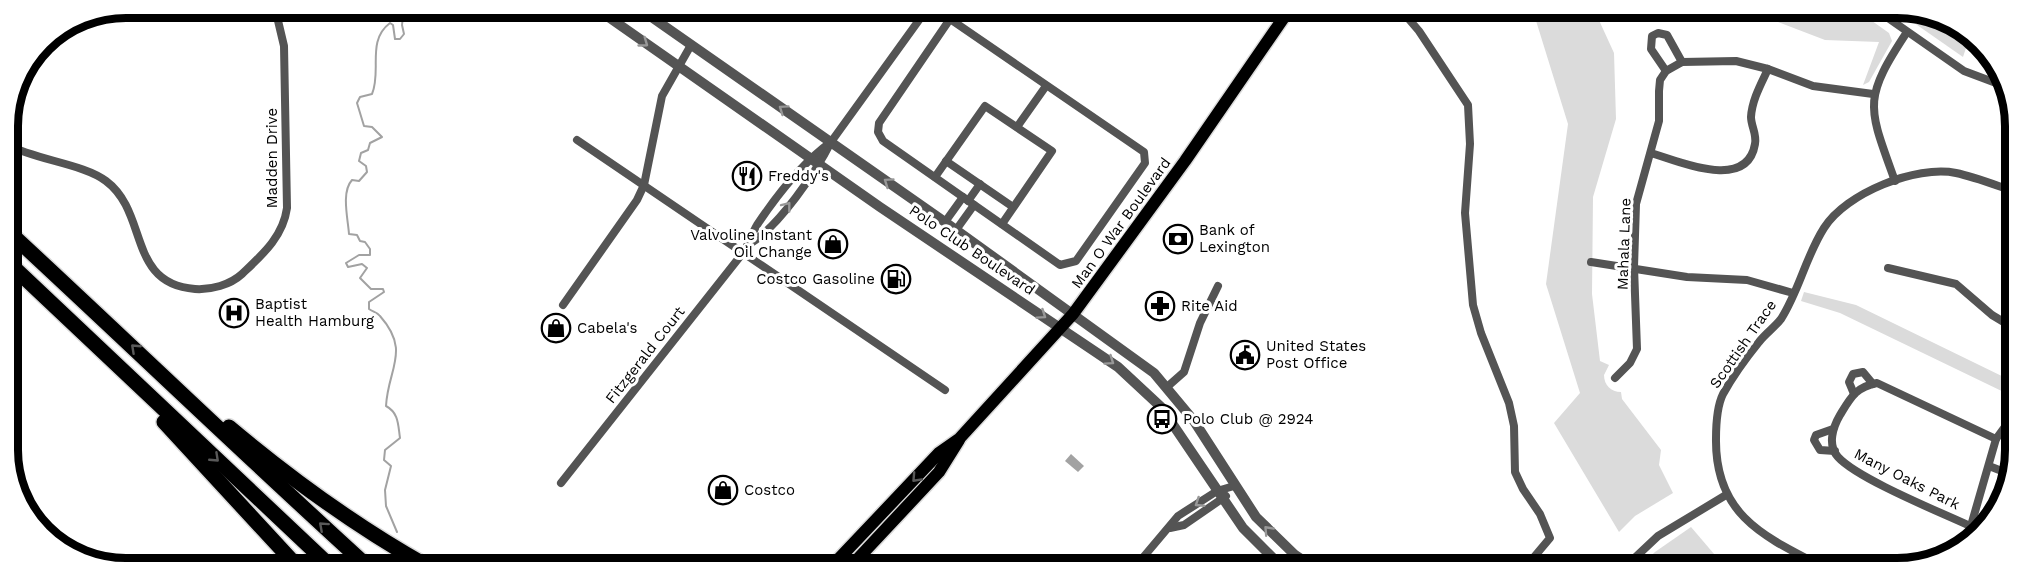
<svg xmlns="http://www.w3.org/2000/svg" width="2023" height="576" viewBox="0 0 2023 576" font-family="'Work Sans',sans-serif">
	<style>
		.green { fill: #dbdbdb }
		.water { fill: #a2a2a2 }
		.lines { fill: none; stroke-linecap: round; stroke-linejoin: round }
		.stream { stroke: #a2a2a2; stroke-width: 2 }
		.primary-casing { stroke: #dbdbdb; stroke-width: 15 }
		.motorway-casing { stroke: #dbdbdb; stroke-width: 18 }
		.minor { stroke: #545454; stroke-width: 8 }
		.tertiary { stroke: #545454; stroke-width: 10 }
		.primary { stroke: #000; stroke-width: 12 }
		.motorway { stroke: #000; stroke-width: 15 }
		.oneway { stroke: #989898 }
		.oneway2 { stroke: #595959 }
		.labels { text-anchor: middle; dominant-baseline: central; stroke-width: 6; stroke-linejoin: round; paint-order: stroke }
		.street-label { font-size: 15px; fill: #000; stroke: #fff }
		.poi-label { font-size: 15px; fill: #000; stroke: #fff; text-anchor: start }
		.rim { fill: none; stroke: #000; stroke-width: 8 }
	</style>
	<rect width="100%" height="100%" fill="#fff"/>
	<g class="green">
		<path d="M1533 11H1604L1598 18 1614 53 1616 119 1593 197 1592 294 1600 361 1609 365 1604 375C1604 385 1611 392 1621 392L1622 399 1661 450 1659 465 1673 493 1635 516 1619 532 1554 423 1580 393 1546 284 1568 124Z"/>
		<polygon points="1706,11 1858,11 1889,33 1892,41 1869,82 1863,85 1879,42 1825,40 1757,14"/>
		<polygon points="1897,11 1927,11 1970,36 1963,57"/>
		<polygon points="1804,292 1856,305 2012,381 2012,396 1840,313 1801,301"/>
		<polygon points="1691,527 1726,568 1638,568 1655,552"/>
	</g>
	<polygon class="water" points="1071,454 1084,466 1078,472 1065,461"/>
	<g class="lines">
		<path class="stream" d="M397 532 386 506 385 490 391 466 384 460 385 450 400 438C398 425 399 413 386 406 388 368 411 351 380 316 377 312 373 312 369 309V302L384 292 383 289H371L360 278 367 268 362 264 348 267 346 263 359 255H370V249L365 242 360 241 357 235 349 234C348 219 341 192 352 180L359 181 367 172 366 166 359 161 361 153 368 150 370 143 382 137 372 127 364 126 357 103 360 97 372 94C382 71 366 41 390 23L393 25 395 39H400L404 34 402 25 404 8"/>
		<g class="primary-casing">
			<g id="primary">
				<polyline points="832,566 939,453 959,439 1073,314 1185,161 1289,10"/>
				<polyline points="851,566 939,472 959,440"/>
			</g>
		</g>
		<g class="motorway-casing">
			<g id="motorway">
				<path d="M8 231C128 342 245 455 366 565"/>
				<polyline points="9,263 329,565"/>
				<polyline points="164,422 296,565"/>
				<path d="M229 427C291 479 354 525 425 565"/>
			</g>
		</g>
		<g class="minor">
			<polyline points="934,9 950,19"/>
			<polyline points="1401,10 1419,31 1468,105 1470,144 1465,213 1473,305 1481,333 1509,403 1514,426 1515,472 1523,489 1540,514 1550,538 1529,563"/>
			<polyline points="1878,11 1964,71 2004,86"/>
			<polygon points="950,19 1144,152 1145,163 1076,261 1060,265 883,141 878,132 879,123"/>
			<polyline points="1666,71 1651,49 1652,36 1658,33 1667,35 1682,62"/>
			<polyline points="1017,127 1046,86"/>
			<polyline points="577,140 945,390"/>
			<path d="M8 145C36 160 84 164 106 181 149 213 127 284 195 289 211 290 230 285 242 274 262 255 283 237 287 208L284 46 275 8"/>
			<path d="M1651 153C1679 161 1747 192 1755 144 1757 134 1751 126 1751 117 1752 100 1761 84 1768 69"/>
			<polyline points="946,161 1013,207"/>
			<polyline points="935,177 985,106 1052,151 1002,224"/>
			<path d="M1895 181C1868 106 1862 100 1907 32"/>
			<polyline points="968,201 980,184"/>
			<polyline points="945,222 963,197"/>
			<polyline points="956,230 974,205"/>
			<path d="M751 243C779 226 816 172 831 142L927 9"/>
			<polyline points="1591,262 1687,277 1747,280 1793,293"/>
			<polyline points="1888,268 1956,284 1992,315 2012,327"/>
			<polyline points="563,305 637,200 644,185 662,96 691,45"/>
			<polyline points="1615,378 1630,363 1637,349 1634,267 1636,204 1659,121 1659,91 1660,80 1666,71 1682,62 1736,61 1768,69 1813,86 1873,94"/>
			<polyline points="1167,387 1184,372 1200,323 1218,286"/>
			<polyline points="1854,394 1849,382 1853,374 1863,372 1873,384"/>
			<polyline points="1833,429 1816,435 1814,440 1820,450 1835,451"/>
			<polyline points="1989,466 2012,475"/>
			<path d="M561 483 742 254C749 245 751 235 757 225 777 195 802 163 831 142"/>
			<path d="M1970 526C1940 512 1858 479 1838 457 1827 445 1833 427 1840 415 1851 397 1856 387 1877 383L1996 439"/>
			<polyline points="1170,528 1184,525 1226,496"/>
			<polyline points="1966,543 1996,439 2012,417"/>
			<polyline points="1481,558 1512,558 1534,568"/>
			<polyline points="1142,559 1152,567"/>
			<polyline points="1135,567 1178,516 1217,491 1234,486"/>
			<polyline points="1624,568 1658,536 1726,495"/>
			<path d="M1825 568C1765 537 1715 516 1716 439 1716 426 1717 406 1723 394 1733 376 1746 358 1759 342 1765 334 1775 327 1781 319 1799 291 1806 256 1824 228 1846 193 1916 165 1956 173 1975 177 1995 185 2013 191"/>
		</g>
		<g class="tertiary">
			<polyline points="597,9 880,207 1118,367 1161,407 1243,528 1282,567"/>
			<polyline points="640,9 945,222 1154,373 1194,421 1256,517 1295,555 1313,567"/>
		</g>
		<use href="#primary" class="primary"/>
		<use href="#motorway" class="motorway"/>
	</g>
	<defs><path id="oneway-chevron" d="M-2-3.5L2.5 0L-2 3.5" fill="none" stroke-width="1.6" stroke-linecap="round" stroke-linejoin="round" transform="scale(1.5)"/></defs>
	<g class="oneway">
		<use href="#oneway-chevron" transform="translate(644 43) rotate(36)"/>
		<use href="#oneway-chevron" transform="translate(783 109) rotate(-145)"/>
		<use href="#oneway-chevron" transform="translate(888 182) rotate(-145)"/>
		<use href="#oneway-chevron" transform="translate(787 206) rotate(-52)"/>
		<use href="#oneway-chevron" transform="translate(1042 315) rotate(34)"/>
		<use href="#oneway-chevron" transform="translate(1110 361) rotate(35)"/>
		<use href="#oneway-chevron" transform="translate(1199 503) rotate(147)"/>
		<use href="#oneway-chevron" transform="translate(1268 530) rotate(-133)"/>
	</g>
	<g class="oneway2">
		<use href="#oneway-chevron" transform="translate(135 348) rotate(-137)"/>
		<use href="#oneway-chevron" transform="translate(215 458) rotate(43)"/>
		<use href="#oneway-chevron" transform="translate(916 478) rotate(133)"/>
		<use href="#oneway-chevron" transform="translate(323 526) rotate(-138)"/>
	</g>
	<defs>
		<g id="restaurant-ring" transform="scale(1.5)"><circle r="9.5" fill="#fff" stroke="#000" stroke-width="1.5"/><path d="M-5-6h1v4h1v-4h1v4h1v-4h1v5L-1.5 .5V6h-2V.5L-5-1ZM5-6V6H3V1.5H1.5Q1.5-4 5-6Z" fill="#000"/></g>
		<g id="bank-ring" transform="scale(1.5)"><circle r="9.5" fill="#fff" stroke="#000" stroke-width="1.5"/><path d="M-6-4H6V4H-6ZM0-2.3a2.3 2.3 0 1 0 0 4.6a2.3 2.3 0 1 0 0-4.6Z" fill="#000"/></g>
		<g id="shop-ring" transform="scale(1.5)"><circle r="9.5" fill="#fff" stroke="#000" stroke-width="1.5"/><path d="M-5-2.5h2.3a2.7 3.5 0 0 1 5.4 0H5L5.5 6h-11ZM-1.5-2.5h3a1.5 2.3 0 0 0-3 0Z" fill="#000"/></g>
		<g id="fuel-ring" transform="scale(1.5)"><circle r="9.5" fill="#fff" stroke="#000" stroke-width="1.5"/><path d="M-5.5-6h7V0h2V4h1.3V-2.5L3-4.5l.8-.8L6-3V5H2.5V1h-1V6h-7ZM-4.2-4.7v3.2H.2V-4.7Z" fill="#000"/></g>
		<g id="pharmacy-ring" transform="scale(1.5)"><circle r="9.5" fill="#fff" stroke="#000" stroke-width="1.5"/><path d="M-2-6h4v4h4v4h-4v4h-4v-4h-4v-4h4Z" fill="#000"/></g>
		<g id="hospital-ring" transform="scale(1.5)"><circle r="9.5" fill="#fff" stroke="#000" stroke-width="1.5"/><path d="M-5-5h3v3.5h4V-5h3V5h-3V1.5h-4V5h-3Z" fill="#000"/></g>
		<g id="civic-ring" transform="scale(1.5)"><circle r="9.5" fill="#fff" stroke="#000" stroke-width="1.5"/><path d="M-.6-6.5H3V-4.5H.6V-3L4-1V1h2V6H-6V1h2V-1L-.6-3ZM-1.2 2.5V6h2.4V2.5Z" fill="#000"/></g>
		<g id="bus-ring" transform="scale(1.5)"><circle r="9.5" fill="#fff" stroke="#000" stroke-width="1.5"/><path d="M-5-6H5V4H4V6H2V4H-2V6H-4V4H-5ZM-3.5-4V0h7V-4ZM-3.5 1.2v1.5H-2V1.2ZM2 1.2v1.5H3.5V1.2Z" fill="#000"/></g>
	</defs>
	<g fill-rule="evenodd">
		<use href="#restaurant-ring" x="747" y="176"/>
		<use href="#bank-ring" x="1178" y="239"/>
		<use href="#shop-ring" x="833" y="244"/>
		<use href="#fuel-ring" x="896" y="279"/>
		<use href="#pharmacy-ring" x="1160" y="306"/>
		<use href="#hospital-ring" x="234" y="313"/>
		<use href="#shop-ring" x="556" y="328"/>
		<use href="#civic-ring" x="1245" y="355"/>
		<use href="#bus-ring" x="1162" y="419"/>
		<use href="#shop-ring" x="723" y="490"/>
	</g>
	<g class="labels">
		<g class="street-label">
			<text transform="translate(272 158) rotate(-90)">Madden Drive</text>
			<text transform="translate(1121 223) rotate(-54)">Man O War Boulevard</text>
			<text transform="translate(1624 244) rotate(-88)">Mahala Lane</text>
			<text transform="translate(972 250) rotate(34)">Polo Club Boulevard</text>
			<text transform="translate(1743 344) rotate(-55)">Scottish Trace</text>
			<text transform="translate(645 355) rotate(-52)">Fitzgerald Court</text>
			<text transform="translate(1907 479) rotate(27)">Many Oaks Park</text>
		</g>
		<g class="poi-label">
			<text x="768" y="176">Freddy's</text>
			<text x="1199" y="230">Bank of<tspan x="1199" dy="17">Lexington</tspan></text>
			<text x="812" y="235" text-anchor="end">Valvoline Instant<tspan x="812" dy="17">Oil Change</tspan></text>
			<text x="875" y="279" text-anchor="end">Costco Gasoline</text>
			<text x="255" y="304">Baptist<tspan x="255" dy="17">Health Hamburg</tspan></text>
			<text x="1181" y="306">Rite Aid</text>
			<text x="577" y="328">Cabela's</text>
			<text x="1266" y="346">United States<tspan x="1266" dy="17">Post Office</tspan></text>
			<text x="1183" y="419">Polo Club @ 2924</text>
			<text x="744" y="490">Costco</text>
		</g>
	</g>
	<path d="M0 0H2023V576H0ZM126 18H1897A108 108 0 0 1 2005 126V450A108 108 0 0 1 1897 558H126A108 108 0 0 1 18 450V126A108 108 0 0 1 126 18Z" fill="#fff" fill-rule="evenodd"/>
	<path class="rim" d="M126 18H1897A108 108 0 0 1 2005 126V450A108 108 0 0 1 1897 558H126A108 108 0 0 1 18 450V126A108 108 0 0 1 126 18Z"/>
</svg>
